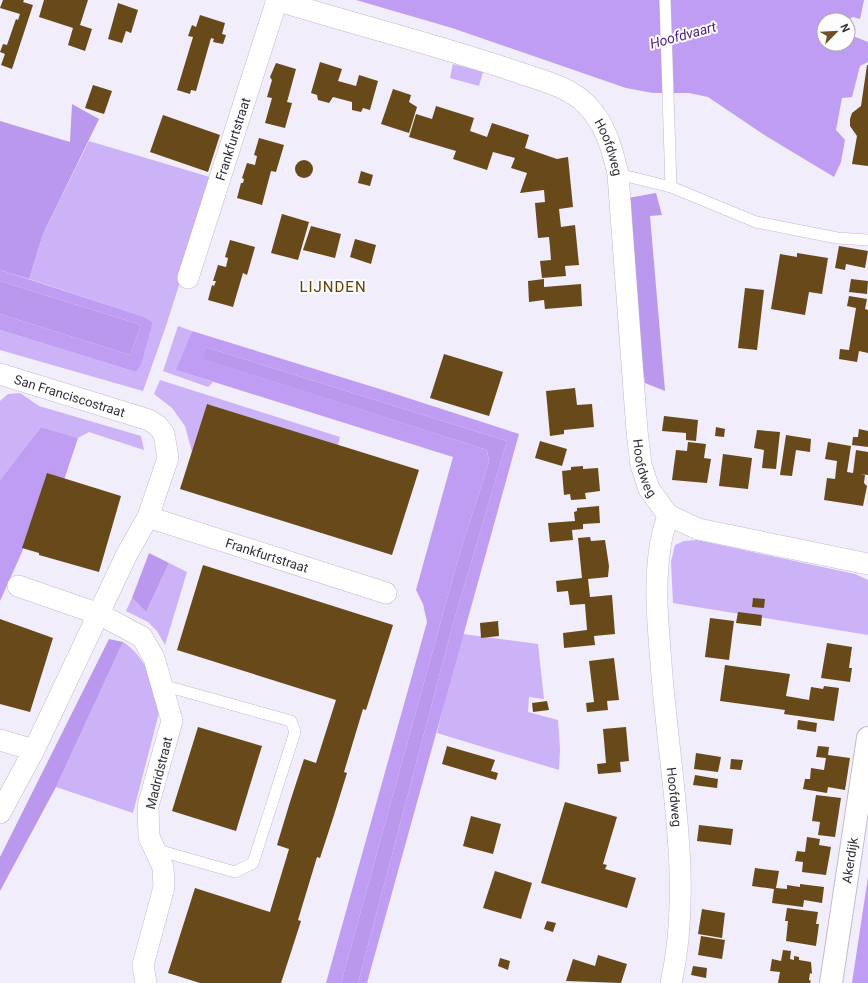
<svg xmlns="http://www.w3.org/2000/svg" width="868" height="983" viewBox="0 0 868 983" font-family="Roboto,sans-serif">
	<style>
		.green { fill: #ccb2f6 }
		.forest { fill: #ba98ed }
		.water { fill: #bf9df3 }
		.building { fill: #67491a }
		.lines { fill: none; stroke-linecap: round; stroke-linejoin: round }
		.lane-casing { stroke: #c1b9d0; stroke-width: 12 }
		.street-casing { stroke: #c1b9d0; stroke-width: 22 }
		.secondary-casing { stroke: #c1b9d0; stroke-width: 24 }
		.lane { stroke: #fff; stroke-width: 11 }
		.street { stroke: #fff; stroke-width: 21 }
		.secondary { stroke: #fff; stroke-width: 22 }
		.labels { text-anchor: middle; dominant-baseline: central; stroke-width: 4; stroke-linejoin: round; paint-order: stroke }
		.street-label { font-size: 13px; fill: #322f38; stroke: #fdfdfd }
		.water-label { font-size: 14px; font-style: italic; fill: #4e1e80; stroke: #fdfdfd }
		.quarter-label { font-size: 15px; letter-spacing: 1px; fill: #624109; stroke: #fdfdfd }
	</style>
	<rect width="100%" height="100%" fill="#f2edfb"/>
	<g class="green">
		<polygon points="453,64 483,72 479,86 450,78"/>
		<polygon points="89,141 213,178 166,326 143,391 0,350 0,330 136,372 153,322 142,316 29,279 43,234"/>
		<polygon points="178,326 192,331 177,370 213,382 208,387 163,371"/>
		<polygon points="160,380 340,437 338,445 207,404 192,452 185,426 172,408 154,394"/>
		<polygon points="20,393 39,406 141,436 144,450 89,432 78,438 41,427 0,480 0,401 8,394"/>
		<polygon points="697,540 855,574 868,580 868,635 673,603 671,562 675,545 684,541"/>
		<polygon points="169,563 187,572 165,645 157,631 148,622 126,611 132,598 146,612"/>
		<polygon points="463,634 538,644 544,699 529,697 528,712 558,720 560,749 559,770 437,733 460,635"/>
		<path d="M123 642C145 656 159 688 159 713L133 813 56 787Z"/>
	</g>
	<g class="forest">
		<polygon points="72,104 99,119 43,234 29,279 0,270 0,121 70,142"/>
		<polygon points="656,193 662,215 650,216 665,391 645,383 636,316 628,198"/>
		<polygon points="0,281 141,325 130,355 0,314"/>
		<polygon points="205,347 507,441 453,624 358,983 341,983 460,552 489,462 487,450 202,359"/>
		<polygon points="149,553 169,563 146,612 132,598"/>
		<polygon points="109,639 123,642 56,787 0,891 0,857"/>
	</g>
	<g class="water">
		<polygon points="356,0 864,0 860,19 853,17 847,20 824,20 824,44 848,44 848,34 868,42 868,62 860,66 852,97 842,98 836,130 845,140 841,162 834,177 766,136 708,97 689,93 653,93 626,88 452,28"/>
		<polygon points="0,270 142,316 153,322 141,364 136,372 0,330 0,314 130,355 141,325 0,281"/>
		<polygon points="192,331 383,390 519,434 367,983 358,983 453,624 507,441 205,347 203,359 487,450 489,462 460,552 341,983 326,983 427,622 423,604 416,590 453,457 176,370"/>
		<polygon points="41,427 78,438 64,480 48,475 22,552 0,601 0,480"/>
		<polygon points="868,877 868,983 852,983"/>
	</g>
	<g class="building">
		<polygon points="3,0 24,0 23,2 33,5 12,69 1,65 5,54 0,52 3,44 7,45 16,19 18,20 20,14 0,8"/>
		<polygon points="44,0 88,0 80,25 92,29 85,51 68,45 73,28 39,17"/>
		<polygon points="118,3 138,10 131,33 126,31 122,43 108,39"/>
		<polygon points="200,15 225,23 222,34 226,35 223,44 213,42 214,39 211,38 196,91 191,90 190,94 177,90 193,37 188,36 192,25 196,27"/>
		<polygon points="320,62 342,69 338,81 356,86 359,75 378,81 370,110 363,108 361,112 352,110 352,102 333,97 329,103 318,100 317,95 311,93"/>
		<polygon points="276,63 296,69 287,102 292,103 285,128 265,123 272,98 267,97 272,80 270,77"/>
		<polygon points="867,65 868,65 868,166 852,164 857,136 850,126 850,119 852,113 861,106"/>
		<polygon points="93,85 112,91 104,114 85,108"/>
		<polygon points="393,89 411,95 409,102 417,107 409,133 381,124"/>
		<polygon points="436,106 474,118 470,131 487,137 492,123 529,135 525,148 557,159 568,157 573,207 559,209 561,227 575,225 579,265 565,266 566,276 542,278 540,261 551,260 550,247 549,237 538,238 535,203 545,202 544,190 520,193 527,173 511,168 515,158 493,152 487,170 453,159 456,151 409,137 416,114 432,119"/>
		<polygon points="163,115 220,135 208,172 150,152"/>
		<polygon points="259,138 284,145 276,172 271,171 262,205 237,198 241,183 243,183 244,179 242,178 247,163 255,165 257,156 254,155"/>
		<circle cx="304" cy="169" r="9"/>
		<polygon points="361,171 373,175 370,186 358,183"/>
		<polygon points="282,214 309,222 298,260 271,253"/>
		<polygon points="311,226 341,234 335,258 303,250"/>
		<polygon points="355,239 376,245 371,264 350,257"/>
		<polygon points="230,240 255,247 247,275 243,273 233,307 208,300 212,285 214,286 216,281 213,281 218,265 226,267 228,258 225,257"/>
		<polygon points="839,246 868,251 865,268 846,264 845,270 835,268"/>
		<polygon points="797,253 828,258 822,294 809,292 805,315 771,309 780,254 797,257"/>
		<polygon points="544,279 544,287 581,284 582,306 545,309 544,300 529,302 528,281"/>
		<polygon points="851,279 868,281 867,294 849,292"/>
		<polygon points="745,288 764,290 757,350 738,348"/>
		<polygon points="849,296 867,299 865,309 868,310 868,353 859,351 857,362 839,359 840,349 849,350 856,308 847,306"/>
		<polygon points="444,354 503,372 489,416 430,398"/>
		<polygon points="575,388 577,405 592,404 594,427 564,430 564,434 550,436 546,391"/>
		<polygon points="207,404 419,470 392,555 180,489"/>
		<polygon points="664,416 698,420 696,441 686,440 686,433 662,431"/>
		<polygon points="716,427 725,429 724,437 715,436"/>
		<polygon points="859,429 868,431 868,447 852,445 853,437 858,437"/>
		<polygon points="757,430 780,432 776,469 762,468 764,450 754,448"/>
		<polygon points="786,435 811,439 810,452 796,450 792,476 780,475"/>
		<polygon points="540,441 567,449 562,466 535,458"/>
		<polygon points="688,442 706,444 704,458 711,459 707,483 672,480 676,450 687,451"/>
		<polygon points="828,442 851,446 847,472 853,473 856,450 868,452 868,475 860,474 865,475 864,483 867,486 863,506 824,500 827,478 835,479 837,461 825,459"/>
		<polygon points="723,454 752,458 748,489 719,486"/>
		<polygon points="583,466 583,469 598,468 600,491 585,493 586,499 571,500 570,494 564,495 562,471 571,470 571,467"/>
		<polygon points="47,473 121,496 99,572 39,555 39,553 22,548"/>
		<polygon points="599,506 600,523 583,524 583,529 572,530 573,540 550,542 548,523 575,521 574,512 577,511 577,508"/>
		<polygon points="590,537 591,541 605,540 609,566 608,577 588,579 590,597 612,595 615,634 594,636 595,645 564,648 563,633 587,630 585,604 570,605 568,591 557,592 556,581 582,578 578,538"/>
		<polygon points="203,565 393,625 366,710 363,709 344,772 347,773 334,815 320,858 317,857 298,920 301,921 281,983 200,983 168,973 195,888 270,912 289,849 277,845 290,802 304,759 316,763 336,700 177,650"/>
		<polygon points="753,598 765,599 764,608 752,607"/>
		<polygon points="738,612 762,615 761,626 736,623"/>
		<polygon points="710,618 734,621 729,660 705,657"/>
		<polygon points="0,619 53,638 30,712 0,704"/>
		<polygon points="498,621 499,636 481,638 480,623"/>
		<polygon points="827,643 852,647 849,668 852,668 850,682 821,678"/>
		<polygon points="614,658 619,700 607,701 608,710 587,712 586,703 594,702 589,661"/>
		<polygon points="725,665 790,674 786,696 809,700 811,687 823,689 824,686 839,688 834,721 784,714 785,710 720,701"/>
		<polygon points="547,701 549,710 533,712 532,703"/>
		<polygon points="798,720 817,723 816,732 797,729"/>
		<polygon points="198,727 262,746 236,831 172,811"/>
		<polygon points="626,727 629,761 620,762 621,772 598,774 597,764 606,763 603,729"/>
		<polygon points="447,746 495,760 491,771 498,773 496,780 442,764"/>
		<polygon points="818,746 829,747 828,755 850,758 845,790 828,787 827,793 803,789 805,779 810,779 811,768 824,770 826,758 816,757"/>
		<polygon points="696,753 721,757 718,772 694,769"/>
		<polygon points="731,759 743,760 741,770 730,769"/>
		<polygon points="695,775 718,779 717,788 693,785"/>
		<polygon points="816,795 841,798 835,837 818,835 820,822 812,821"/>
		<polygon points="565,802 617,817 603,864 607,865 605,869 636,878 627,908 541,883"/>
		<polygon points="471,816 501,824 493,854 463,846"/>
		<polygon points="699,825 733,829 731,845 697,841"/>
		<polygon points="807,837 820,839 819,845 831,847 826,875 802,872 803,862 795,861 797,851 805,852"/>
		<polygon points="755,868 779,871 776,888 787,889 787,885 800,887 800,884 824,887 822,903 804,900 803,907 772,903 774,889 752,886"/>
		<polygon points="495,871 532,883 521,919 483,908"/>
		<polygon points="787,908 818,912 816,924 819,924 816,946 786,941 788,921 785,921"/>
		<polygon points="702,909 725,913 722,938 698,934"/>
		<polygon points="547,921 556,923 553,932 544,929"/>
		<polygon points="701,936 725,940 722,959 698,955"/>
		<polygon points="783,950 791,951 790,959 794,960 794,956 799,957 799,960 811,962 812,974 810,973 809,980 811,981 810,983 778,983 780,972 770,971 772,959 781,961"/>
		<polygon points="598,955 627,964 621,983 566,981 573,959 595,966"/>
		<polygon points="500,958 510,961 508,970 498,966"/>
		<polygon points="693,966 707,968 706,978 691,975"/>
	</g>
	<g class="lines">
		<g class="lane-casing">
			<g id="lane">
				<polyline points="665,0 671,187"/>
				<polyline points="618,174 671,187 756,222 837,238 868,240"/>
				<polyline points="154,849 235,872 253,863 295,732 291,721 162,685"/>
			</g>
		</g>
		<g class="street-casing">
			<g id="street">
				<path id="s1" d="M276 0C356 25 438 45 517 72 540 80 568 86 586 104 605 123 612 148 618 174L637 431 641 465 649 489 668 515 698 529 868 564"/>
				<path id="s2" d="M188 278 277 0"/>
				<path id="s3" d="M0 374 149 420 158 426 164 434 168 458 148 517 127 554 34 750 0 813"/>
				<path id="s4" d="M668 515C665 526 661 537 660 548 654 586 658 625 661 663 668 766 694 881 671 983"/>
				<path id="s5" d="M148 517 386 593"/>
				<polyline points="18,586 99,614 142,637 154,658 172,721 148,806 149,837 163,867 164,887 143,965 146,983"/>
				<polyline points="0,740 34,750"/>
			</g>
		</g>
		<g class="secondary-casing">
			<g id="secondary">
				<path id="s6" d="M831 983 868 738"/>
			</g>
		</g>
		<use href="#lane" class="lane"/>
		<use href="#street" class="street"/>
		<use href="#secondary" class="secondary"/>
	</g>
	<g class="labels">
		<g class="street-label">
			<text stroke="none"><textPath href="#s2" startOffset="146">Frankfurtstraat</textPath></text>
			<text stroke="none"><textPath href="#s1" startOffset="378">Hoofdweg</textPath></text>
			<text stroke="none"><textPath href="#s3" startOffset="73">San Franciscostraat</textPath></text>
			<text stroke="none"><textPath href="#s1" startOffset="702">Hoofdweg</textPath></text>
			<text stroke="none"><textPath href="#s5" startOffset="125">Frankfurtstraat</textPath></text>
			<text transform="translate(159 773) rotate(-76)">Madridstraat</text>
			<text stroke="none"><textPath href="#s4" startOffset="284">Hoofdweg</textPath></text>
			<text stroke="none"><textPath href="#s6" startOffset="124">Akerdijk</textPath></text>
		</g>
		<g class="water-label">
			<text transform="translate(683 35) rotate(-15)">Hoofdvaart</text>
		</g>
		<g class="quarter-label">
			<text x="333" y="287">LIJNDEN</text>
		</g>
	</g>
	<g transform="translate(836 32) rotate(66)"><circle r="19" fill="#fdfdfd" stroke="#acabae"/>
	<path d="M0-3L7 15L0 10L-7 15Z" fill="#6e5024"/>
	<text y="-6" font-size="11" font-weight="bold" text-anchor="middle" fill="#322f38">N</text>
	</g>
</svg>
